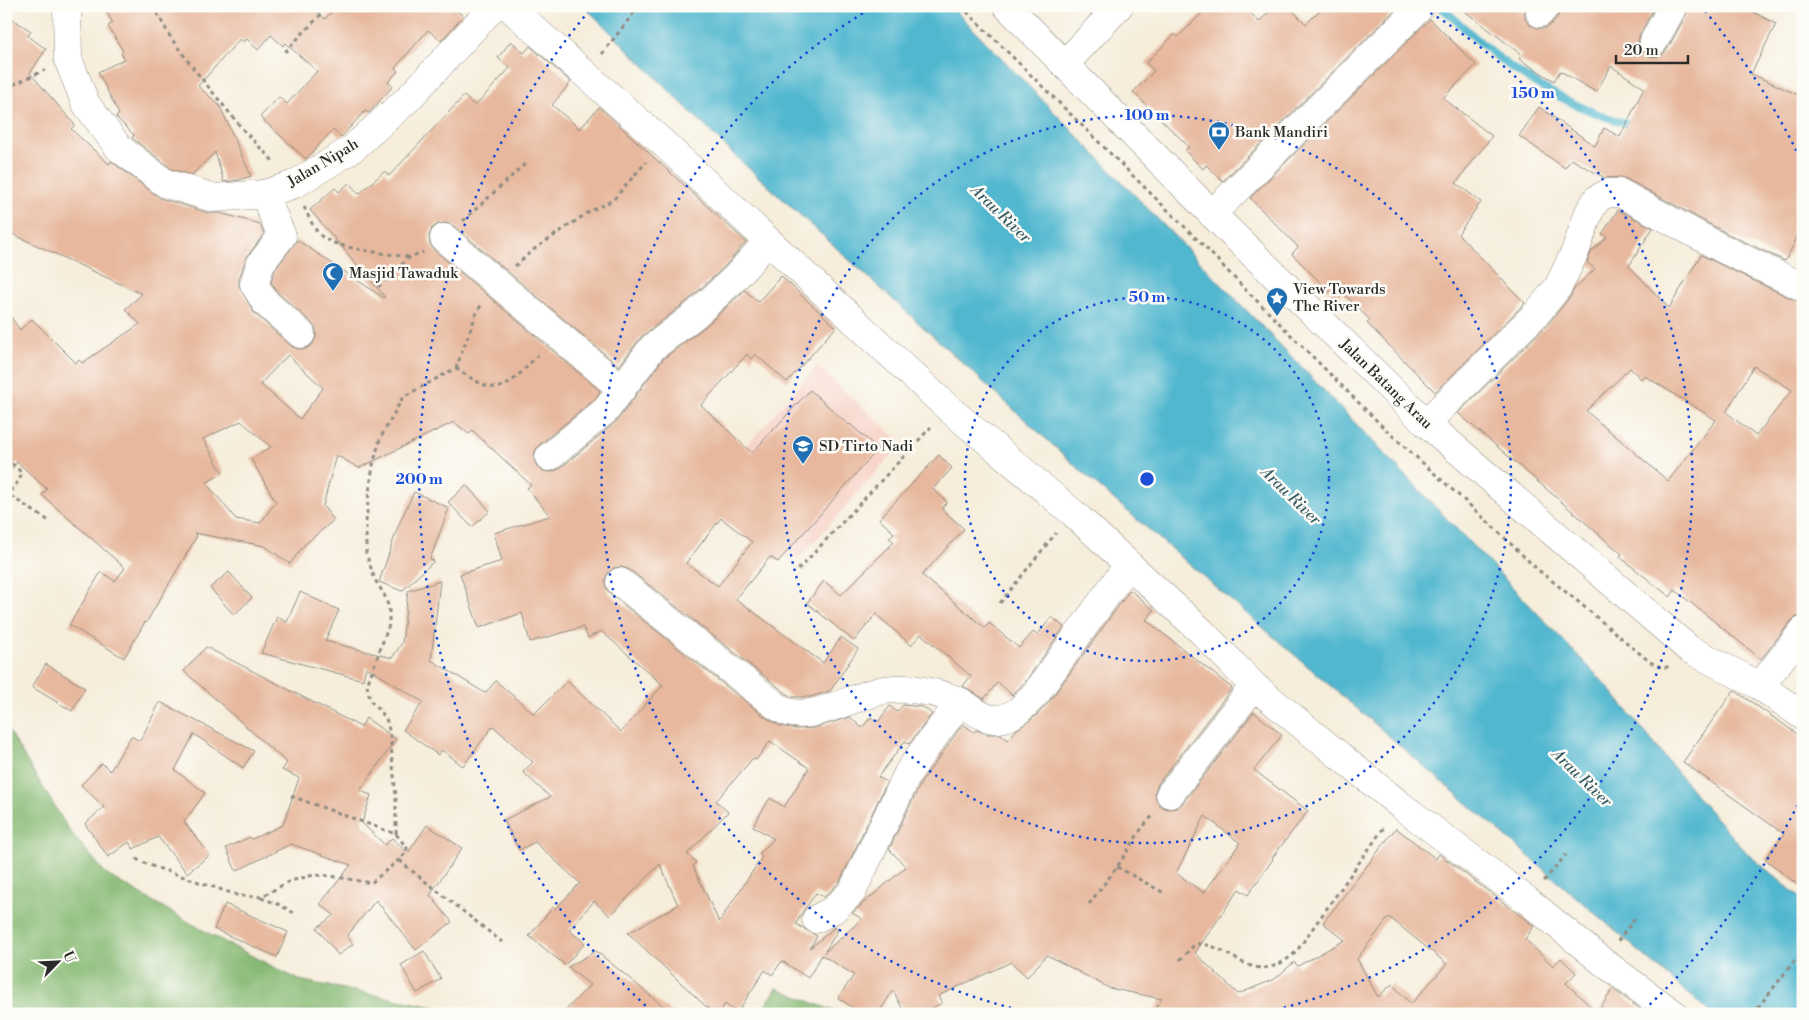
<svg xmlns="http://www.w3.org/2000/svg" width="1809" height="1020" viewBox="0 0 1809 1020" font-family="'Libre Bodoni',serif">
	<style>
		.built { fill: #f7d1c6 }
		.forest { fill: #88ba74; stroke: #5a7250 }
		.water { fill: #51b7cf; stroke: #3e717d }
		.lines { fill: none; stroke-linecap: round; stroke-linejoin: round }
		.stream { stroke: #51b7cf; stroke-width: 8 }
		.building { fill: #e7b89d; fill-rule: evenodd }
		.minor-casing { stroke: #908c82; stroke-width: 29 }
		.major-casing { stroke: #908c82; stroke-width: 29 }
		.path { stroke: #908c82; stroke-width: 3; stroke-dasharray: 4 4; stroke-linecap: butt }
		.minor { stroke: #fff; stroke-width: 28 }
		.major { stroke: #fff; stroke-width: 28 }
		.ring { fill: none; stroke: #1d4ed8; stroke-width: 2.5; stroke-dasharray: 2.5 5 }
		.labels { text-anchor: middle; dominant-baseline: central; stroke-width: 5; stroke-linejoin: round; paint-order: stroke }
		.poi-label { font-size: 15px; fill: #2b2b2b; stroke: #fdfcf7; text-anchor: start }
		.street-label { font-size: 15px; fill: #2b2b2b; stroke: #fdfcf7 }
		.water-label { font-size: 16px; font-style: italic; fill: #385c64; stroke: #fdfcf7 }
		.centre { fill: #1d4ed8; stroke: #fdfcf7; stroke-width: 2.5 }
		.ring-label { font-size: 15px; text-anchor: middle; font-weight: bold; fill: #1d4ed8; stroke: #fdfcf7; stroke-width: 5; stroke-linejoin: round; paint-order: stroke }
	</style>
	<rect width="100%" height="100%" fill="#fdfcf7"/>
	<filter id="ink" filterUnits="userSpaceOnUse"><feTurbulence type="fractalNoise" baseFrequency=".02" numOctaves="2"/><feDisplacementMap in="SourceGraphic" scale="10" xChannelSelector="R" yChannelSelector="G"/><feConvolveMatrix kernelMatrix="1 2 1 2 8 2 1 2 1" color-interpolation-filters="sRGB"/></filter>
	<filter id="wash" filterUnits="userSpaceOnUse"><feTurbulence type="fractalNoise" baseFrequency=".0096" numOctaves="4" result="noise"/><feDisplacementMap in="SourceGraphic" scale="20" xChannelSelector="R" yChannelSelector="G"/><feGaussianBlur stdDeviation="1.12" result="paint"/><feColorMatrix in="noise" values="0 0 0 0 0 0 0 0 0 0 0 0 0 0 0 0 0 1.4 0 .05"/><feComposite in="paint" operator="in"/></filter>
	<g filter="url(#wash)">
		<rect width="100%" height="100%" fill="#f6edda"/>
		<polygon class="built" points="817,366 902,443 798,560 713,483"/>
		<g class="forest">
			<polygon points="6,727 69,830 107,875 215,937 299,980 469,1014 6,1014"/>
			<polygon points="777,988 841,1014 760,1014"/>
		</g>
		<polygon class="water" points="584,6 951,6 1290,355 1608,687 1700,800 1748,854 1803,900 1803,1014 1712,1014 1090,479 732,153"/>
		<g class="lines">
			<path class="stream" d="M1440 6C1463 26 1488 51 1512 68 1549 94 1593 115 1636 126"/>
		</g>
		<g id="blocks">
			<g class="building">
				<polygon points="103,6 311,6 325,19 337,6 452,6 463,16 441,41 428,30 395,68 398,71 388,82 393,86 369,113 365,111 341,137 333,130 306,159 260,117 279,97 287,104 317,71 285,43 283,46 271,35 258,50 247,39 244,42 240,39 198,86 220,106 251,176 239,180 224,182 215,152 192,175 172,169 132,138 134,135 116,117 119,114 98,72 125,59 121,53 123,51 108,26 113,23"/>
				<polygon points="1209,6 1244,6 1259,22 1275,6 1288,6 1306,24 1324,6 1399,6 1223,181 1206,165 1203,169 1185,151 1189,147 1133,92 1154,71 1146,63 1175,34 1178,37"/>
				<polygon points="1458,6 1526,6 1525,11 1525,19 1530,25 1538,28 1546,28 1552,23 1558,16 1561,6 1655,6 1640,34 1638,41 1641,50 1647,55 1654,57 1662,55 1668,48 1687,13 1689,6 1742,6 1776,24 1751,74 1803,97 1803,226 1785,261 1728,234 1627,179 1620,177 1605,178 1571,159 1565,168 1519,136 1539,107 1595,146 1604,128 1620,137 1644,88 1611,66 1596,92 1560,71 1554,81 1519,59 1522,55"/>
				<path d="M6 15 31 31 28 36 46 49 30 73 75 125 71 129 109 164 111 161 160 198 209 213H220L260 224 264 234 246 258 239 279V286L254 313 291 346 298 349H306L313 344 316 337V329L311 322 277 292 271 282 275 270 297 240 384 298 385 297 310 210 335 188 339 192 349 183 359 194 385 171 389 176 464 96 475 106 510 68 498 58 511 41 524 53 530 46 571 82 552 105 580 129 599 107 746 242 725 266 685 303 642 336 619 366 454 226 446 223 438 224 432 228 429 236 430 244 434 250 600 391 595 399 539 445 535 451 534 459 537 467 543 471 551 472 559 469 616 422 663 359 706 326 745 290 758 302 781 276 836 327 787 382 755 354 751 359 747 354 701 405 752 453 810 390 849 425 850 424 878 449 778 562 770 557 736 599 823 663 841 637 858 649 830 691 810 697H791L630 570 622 567 614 568 608 573 605 580 606 588 610 594 765 717 780 726 797 729 814 728 850 717 862 728 871 717 878 722 890 706 897 712 903 705 923 707 932 714 909 744 905 741 878 777 887 782 839 883 824 897 816 893 803 911 796 924 817 936 810 948 835 927 838 930 824 953 862 919 852 913 906 867 889 849 922 781 963 724 974 732 976 730 987 734H1001L1008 740 1016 730 1037 715 1049 702 1130 590 1154 610 1146 620 1232 688 1158 784 1155 792 1156 800 1160 806 1168 809 1176 808 1182 804 1254 712 1282 735 1254 770 1308 811 1272 858 1273 859 1248 895 1239 889 1195 953 1238 994 1275 979 1294 962 1298 966 1345 940 1323 923 1396 828 1436 859 1439 854 1534 926 1525 939 1553 966 1561 958 1576 973 1566 983 1597 1013 1613 989 1647 1014H1151L1162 999 1109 988 1047 955 1027 977 1011 962 938 996 942 1003 920 1014H905L893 990 878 1014H862L838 998 854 975 822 955 808 978 782 961 772 975 765 970 737 1013 725 1004 719 1014H714L628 933 678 905 660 864 610 916 594 901 569 930 585 943 565 965 529 936 553 907 555 909 580 883 535 842 519 850 504 820 550 797 523 772 533 762 493 726 463 766 442 750 438 755 403 730 423 702 366 667 363 680 261 653 277 617 287 622 300 592 339 610 325 641 392 658 402 643 408 591 440 581 431 660 485 693 496 681 534 714 567 681 621 732 663 685 601 631 588 638 583 627 530 642 522 613 479 628 460 574 502 561 494 533 550 516 527 488 531 485 472 430 469 434 454 422 359 468 336 455 323 506 334 520 304 545 290 564 265 546 194 533 197 536 146 623 145 622 124 658 69 625 101 572 115 581 125 568 42 495 47 489 17 462 6 476V310L20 330 32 319 76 363 79 360 82 363 140 324 125 309 142 294 6 231ZM288 355 323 388 300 419 260 384ZM241 421 271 447 251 459 276 502 260 523 236 519 206 483 223 473 203 439ZM721 518 752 542 718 586 686 563ZM770 741 809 768 784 807 770 798 753 826 774 839 759 854 762 857 719 922 693 866 696 862 687 854 728 812 716 801 753 758 756 760ZM1205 816 1240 843 1204 893 1176 873ZM1389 917 1447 964 1411 1004 1392 984 1378 997 1357 959Z"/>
				<polygon points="1430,19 1476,65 1443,98 1492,136 1456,183 1481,202 1458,234 1525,303 1435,392 1367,323 1370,320 1342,292 1336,298 1292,254 1298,247 1250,198"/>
				<path d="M1618 210 1653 228 1629 266 1669 308 1701 255 1796 301 1803 302V616L1797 617 1791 621 1761 659 1675 590 1670 597 1620 557 1622 554 1458 413 1548 324 1570 297 1575 288 1595 269 1587 262 1592 251 1607 237 1602 234ZM1754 366 1792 390 1756 436 1726 412ZM1630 368 1641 379 1645 376 1716 420 1668 481 1586 411Z"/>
				<polygon points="939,455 952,468 933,489 947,502 942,509 964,529 922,575 985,628 989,623 1019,648 1033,632 1037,635 1052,617 1064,627 1025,682 1012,695 998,682 984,699 963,686 971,676 921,634 911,645 876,614 854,641 807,603 824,581 841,595 894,542 889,538 894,533 879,519"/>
				<polygon points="466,485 490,511 472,527 448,502"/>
				<polygon points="414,492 449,508 430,559 434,561 402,591 379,582 399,524"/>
				<polygon points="229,572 252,598 234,615 210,588"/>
				<polygon points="206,647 361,727 366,718 396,739 360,791 371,795 362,823 385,845 392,838 408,853 427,825 462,848 430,895 452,922 416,950 376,900 347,936 353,944 338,955 317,928 334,915 320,904 351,865 291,844 236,871 226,848 250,837 252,839 283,825 299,778 282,770 287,763 184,671"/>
				<polygon points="46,664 85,688 72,711 32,687"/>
				<polygon points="1734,690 1803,738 1803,889 1765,859 1784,834 1683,762"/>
				<polygon points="160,702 254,751 243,768 194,734 175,770 205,793 184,822 210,855 187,873 158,837 133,849 129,842 108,857 85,824 104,807 81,785 102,763 110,771 131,736 140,741"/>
				<polygon points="225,904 288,932 277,957 214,929"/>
				<polygon points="424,951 441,979 417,993 401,965"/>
				<polygon points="596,951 673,1014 562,1014 590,985 568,967"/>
			</g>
		</g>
	</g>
	<g filter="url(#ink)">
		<use href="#blocks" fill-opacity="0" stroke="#908c82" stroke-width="1"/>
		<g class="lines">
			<g class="minor-casing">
				<g id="minor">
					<polyline points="67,6 68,59 86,104 119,148 165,183 214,198 264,194 295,184 352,149 409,98 494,6"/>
					<polyline points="508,6 662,142 948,408 1073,513 1202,632 1254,686 1400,805 1527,900 1603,962 1674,1014"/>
					<polyline points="1540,13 1546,6"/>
					<polyline points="1654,41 1673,6"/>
					<polyline points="1065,64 1119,6"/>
					<polyline points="264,194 282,236 261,263 254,284 265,302 301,334"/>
					<polyline points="1212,214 1421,6"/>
					<polyline points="444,238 622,389"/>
					<polyline points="1426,423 1537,313 1558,287 1575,252 1589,212 1597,199 1608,193 1620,193 1721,248 1803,287"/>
					<polyline points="549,457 606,410 652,348 695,315 736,277 768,241"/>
					<path d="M620 582 775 705C779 707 783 711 788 712 817 722 861 690 894 689 916 688 941 693 961 702 968 706 975 712 983 716 1006 727 1024 707 1037 692L1128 565"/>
					<polyline points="1760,686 1803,716"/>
					<polyline points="1170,794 1254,686"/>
					<polyline points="816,919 833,910 852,892 908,773 921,754 960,702"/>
				</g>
			</g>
			<g class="major-casing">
				<polyline id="major" points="1007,6 1212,214 1426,423 1689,649 1760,686 1803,631"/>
			</g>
			<g class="path">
				<polyline points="153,6 171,38 194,69 245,132 275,163"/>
				<polyline points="961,6 1204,246 1240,284 1384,428 1486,520 1537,569 1576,600 1650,662 1663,668 1671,666"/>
				<polyline points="285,52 329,6"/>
				<polyline points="602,54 639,6"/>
				<polyline points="6,88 45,70"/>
				<path d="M304 207C309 217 315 233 325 239 342 249 389 254 410 257"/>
				<polyline points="463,221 527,162"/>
				<polyline points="515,266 533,250 589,212 613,200 646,162"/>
				<polyline points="378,287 410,257 423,252"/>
				<path d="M456 368C503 402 505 388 541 352"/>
				<polyline points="6,458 22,473 18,482 12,488 12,497 49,521"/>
				<polyline points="798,570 931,427"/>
				<polyline points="1000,603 1056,533"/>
				<polyline points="291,796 396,834 407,848 407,851 400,859 402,863 502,942"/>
				<polyline points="396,834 396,797 390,734 386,718 370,700 367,685 389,625 389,608 384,594 375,580 366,553 366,522 369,493 373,465 380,439 403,397 456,368 477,312 482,304"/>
				<polyline points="136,859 149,865 240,896 261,897 290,881 314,875 331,876 371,883 400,859"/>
				<polyline points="1117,867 1166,894"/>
				<polyline points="1544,881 1566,855"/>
				<polyline points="261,898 278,904 296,914"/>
				<polyline points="1089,904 1117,867 1142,828 1154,814"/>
				<polyline points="1618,941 1637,915"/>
				<path d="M1180 960 1195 944C1232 941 1250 993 1296 952L1385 826"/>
				<polyline points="1753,1014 1803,950"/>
			</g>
			<use href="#minor" class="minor"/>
			<use href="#major" class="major"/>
		</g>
	</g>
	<g class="ring">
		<circle cx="1147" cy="479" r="182"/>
		<circle cx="1147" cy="479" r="364"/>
		<path d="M1033 1013A546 546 0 0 1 870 9M1424 9A546 546 0 0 1 1261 1013"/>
		<path d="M1801 798A728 728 0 0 1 1643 1011M651 1011A728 728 0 0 1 589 11M1705 11A728 728 0 0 1 1801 160"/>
	</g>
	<defs>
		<g id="bank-pin" transform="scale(1.125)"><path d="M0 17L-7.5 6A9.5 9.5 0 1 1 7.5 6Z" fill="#1f6fb2" stroke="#fdfcf7"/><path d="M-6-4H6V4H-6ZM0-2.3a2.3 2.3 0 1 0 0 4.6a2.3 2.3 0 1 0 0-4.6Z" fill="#fff"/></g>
		<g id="mosque-pin" transform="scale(1.125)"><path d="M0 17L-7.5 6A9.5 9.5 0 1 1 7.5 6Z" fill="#1f6fb2" stroke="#fdfcf7"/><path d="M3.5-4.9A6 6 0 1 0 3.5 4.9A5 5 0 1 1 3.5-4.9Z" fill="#fff"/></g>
		<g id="sight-pin" transform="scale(1.125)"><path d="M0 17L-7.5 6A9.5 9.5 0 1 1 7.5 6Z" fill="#1f6fb2" stroke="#fdfcf7"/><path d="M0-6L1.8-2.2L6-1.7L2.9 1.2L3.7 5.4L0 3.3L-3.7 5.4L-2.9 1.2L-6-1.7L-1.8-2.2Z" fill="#fff"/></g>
		<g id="school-pin" transform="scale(1.125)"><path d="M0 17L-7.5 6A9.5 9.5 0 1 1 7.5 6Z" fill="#1f6fb2" stroke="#fdfcf7"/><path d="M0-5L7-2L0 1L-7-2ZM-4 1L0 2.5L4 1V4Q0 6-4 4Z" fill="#fff"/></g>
	</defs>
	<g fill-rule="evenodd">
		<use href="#bank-pin" x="1219" y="132"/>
		<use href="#mosque-pin" x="333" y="273"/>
		<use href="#sight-pin" x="1277" y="298"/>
		<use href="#school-pin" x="803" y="446"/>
	</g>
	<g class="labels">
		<g class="poi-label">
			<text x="1235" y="132">Bank Mandiri</text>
			<text x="349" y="273">Masjid Tawaduk</text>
			<text x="1293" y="289">View Towards<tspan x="1293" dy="17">The River</tspan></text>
			<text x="819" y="446">SD Tirto Nadi</text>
		</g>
		<g class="street-label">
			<text transform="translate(323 163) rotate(-31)">Jalan Nipah</text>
			<text transform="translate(1386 384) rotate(44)">Jalan Batang Arau</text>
		</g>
		<g class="water-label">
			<text transform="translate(1001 214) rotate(44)">Arau River</text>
			<text transform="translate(1291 496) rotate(44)">Arau River</text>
			<text transform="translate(1582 778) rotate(44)">Arau River</text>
		</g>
	</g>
	<circle cx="1147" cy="479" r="8" class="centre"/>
	<g class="ring-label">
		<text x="1533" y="98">150 m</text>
		<text x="1147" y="120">100 m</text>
		<text x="1147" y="302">50 m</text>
		<text x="419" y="484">200 m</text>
	</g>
	<rect width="1809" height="1020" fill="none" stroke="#fdfcf7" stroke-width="25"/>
	<g transform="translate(58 962) rotate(66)" stroke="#fdfcf7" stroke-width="4" paint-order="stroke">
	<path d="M0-4L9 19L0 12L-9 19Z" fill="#2b2b2b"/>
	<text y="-8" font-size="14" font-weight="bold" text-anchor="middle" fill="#2b2b2b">U</text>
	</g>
	<path d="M1616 55v8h72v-8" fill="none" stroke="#2b2b2b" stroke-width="2.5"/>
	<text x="1624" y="55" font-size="15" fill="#2b2b2b" stroke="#fdfcf7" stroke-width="4" paint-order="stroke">20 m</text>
</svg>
